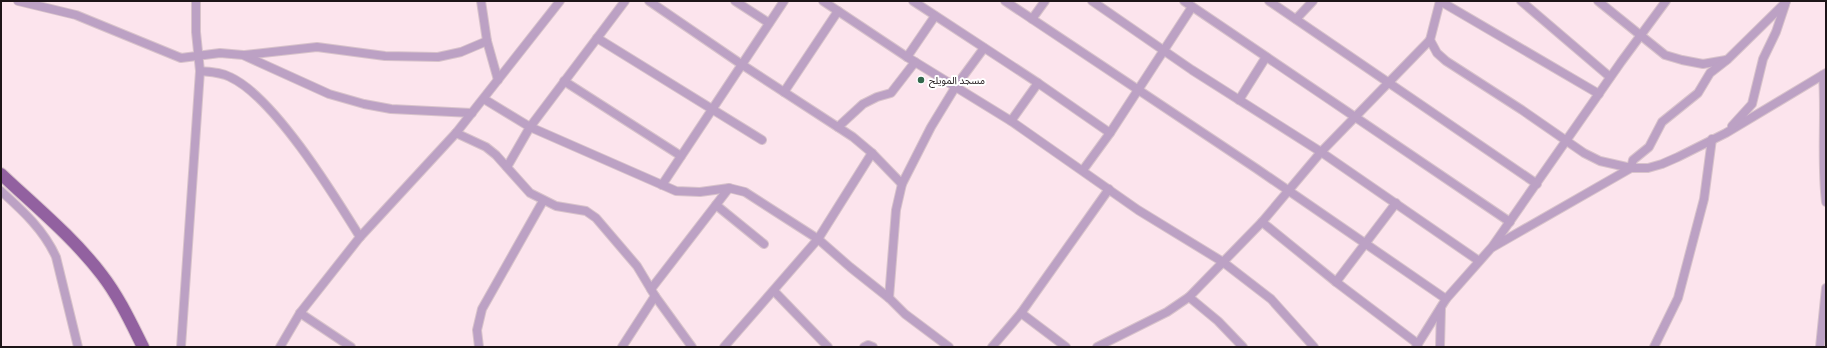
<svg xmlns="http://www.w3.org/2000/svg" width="1827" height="348" viewBox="0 0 1827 348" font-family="Montserrat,'Noto Sans Arabic',sans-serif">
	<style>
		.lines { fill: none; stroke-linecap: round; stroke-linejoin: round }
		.street-casing { stroke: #d8c3cb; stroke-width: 10 }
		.primary-casing { stroke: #d8c3cb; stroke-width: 14 }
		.street { stroke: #bca1c4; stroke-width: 8 }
		.primary { stroke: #9261a0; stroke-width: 12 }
		.poi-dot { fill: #32674c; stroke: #fff; stroke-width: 1.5 }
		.labels { text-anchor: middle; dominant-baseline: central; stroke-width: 4; stroke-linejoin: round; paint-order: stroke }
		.poi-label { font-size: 10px; fill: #1d1518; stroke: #fff; text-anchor: start }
	</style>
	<rect width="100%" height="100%" fill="#fce4ed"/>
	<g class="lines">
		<g class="street-casing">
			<g id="street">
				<polyline points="18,1 76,15 181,58 220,53 243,55 329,94 364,104 391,109 472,113"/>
				<polyline points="481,1 487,41 498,80"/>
				<polyline points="649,1 741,64 853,137 872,153 902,184"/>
				<polyline points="735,1 769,23"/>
				<polyline points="823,1 907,57 1011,121 1138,210 1223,262 1271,299 1314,347"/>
				<polyline points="913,1 1038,83 1110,133"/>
				<polyline points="1005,1 1257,169 1446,299"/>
				<polyline points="1092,1 1192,70 1321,152 1479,261"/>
				<polyline points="1184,1 1510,222"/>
				<polyline points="1269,1 1537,184"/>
				<polyline points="1440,1 1430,40 1437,53 1446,61 1522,110 1584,153 1600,161 1631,168 1648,168 1662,164 1678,157 1726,133 1826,73"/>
				<polyline points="1440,1 1599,94"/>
				<polyline points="1521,1 1610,77"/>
				<polyline points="1598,1 1665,55 1682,60 1703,64 1726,60"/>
				<polyline points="1032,19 1045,1"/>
				<polyline points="1296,19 1313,1"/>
				<polyline points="597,38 762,140"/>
				<polyline points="245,55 317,47 385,56 438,57 461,52 487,41"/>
				<polyline points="907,57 935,16"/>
				<path d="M200 71C211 72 221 72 230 77 274 97 334 195 360 237"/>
				<path d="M1823 75C1826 117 1821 160 1826 202"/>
				<polyline points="564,81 681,156"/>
				<polyline points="784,92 838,11"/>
				<polyline points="484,99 530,127 676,191 700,192 729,188 745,192 818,239 850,267 889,298 905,314 949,347"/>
				<polyline points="1239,100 1266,57"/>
				<polyline points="1011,121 1038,83"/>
				<polyline points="1732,126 1752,104 1763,59 1776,32 1785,5"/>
				<polyline points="838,127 863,104 877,97 891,93 915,62"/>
				<polyline points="456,133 486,147 496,155 530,193 556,206 586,211 596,218 637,266 655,296 692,347"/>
				<polyline points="507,167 530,127 625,1"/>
				<polyline points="1083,170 1110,133 1192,7"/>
				<polyline points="662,185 784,1"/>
				<path d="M1 191C23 211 44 230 56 257L78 347"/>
				<polyline points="716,205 764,244"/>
				<polyline points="1262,222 1336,282 1418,344"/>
				<polyline points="1493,247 1631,168 1633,160 1649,147 1662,122 1698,93 1710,73 1728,59 1786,2"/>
				<polyline points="1336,282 1396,203"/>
				<polyline points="651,289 729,188"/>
				<polyline points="774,291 828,347"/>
				<polyline points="1189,297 1218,321 1243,347"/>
				<polyline points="889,298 896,210 902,184 931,127 956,86 984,48"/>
				<polyline points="300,313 351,347"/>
				<polyline points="1021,313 1066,347"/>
				<polyline points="181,347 200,71 196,32 196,1"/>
				<polyline points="280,347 300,313 360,237 456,133 560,1"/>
				<polyline points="479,347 477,330 482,309 543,201"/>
				<polyline points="622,347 655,296"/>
				<polyline points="724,347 818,239 872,153"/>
				<polyline points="864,347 868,345 873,347"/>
				<polyline points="992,347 1021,313 1109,189"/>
				<polyline points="1097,347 1167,312 1189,297 1262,222 1321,152 1430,40"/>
				<polyline points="1416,347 1446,299 1492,247 1621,62 1666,1"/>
				<polyline points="1440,347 1441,308"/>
				<polyline points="1654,347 1678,298 1704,199 1712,139"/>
				<polyline points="1820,347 1826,288"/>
			</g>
		</g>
		<g class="primary-casing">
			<path id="primary" d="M1 174C35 206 74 238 102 275 119 297 131 323 143 347"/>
		</g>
		<use href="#street" class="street"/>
		<use href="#primary" class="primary"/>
	</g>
	<circle class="poi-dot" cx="921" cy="80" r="4"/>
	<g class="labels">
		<g class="poi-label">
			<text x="929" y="80">مسجد المويلح</text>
		</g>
	</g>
	<rect width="1827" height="348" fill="none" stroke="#1d1518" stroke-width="4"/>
</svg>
